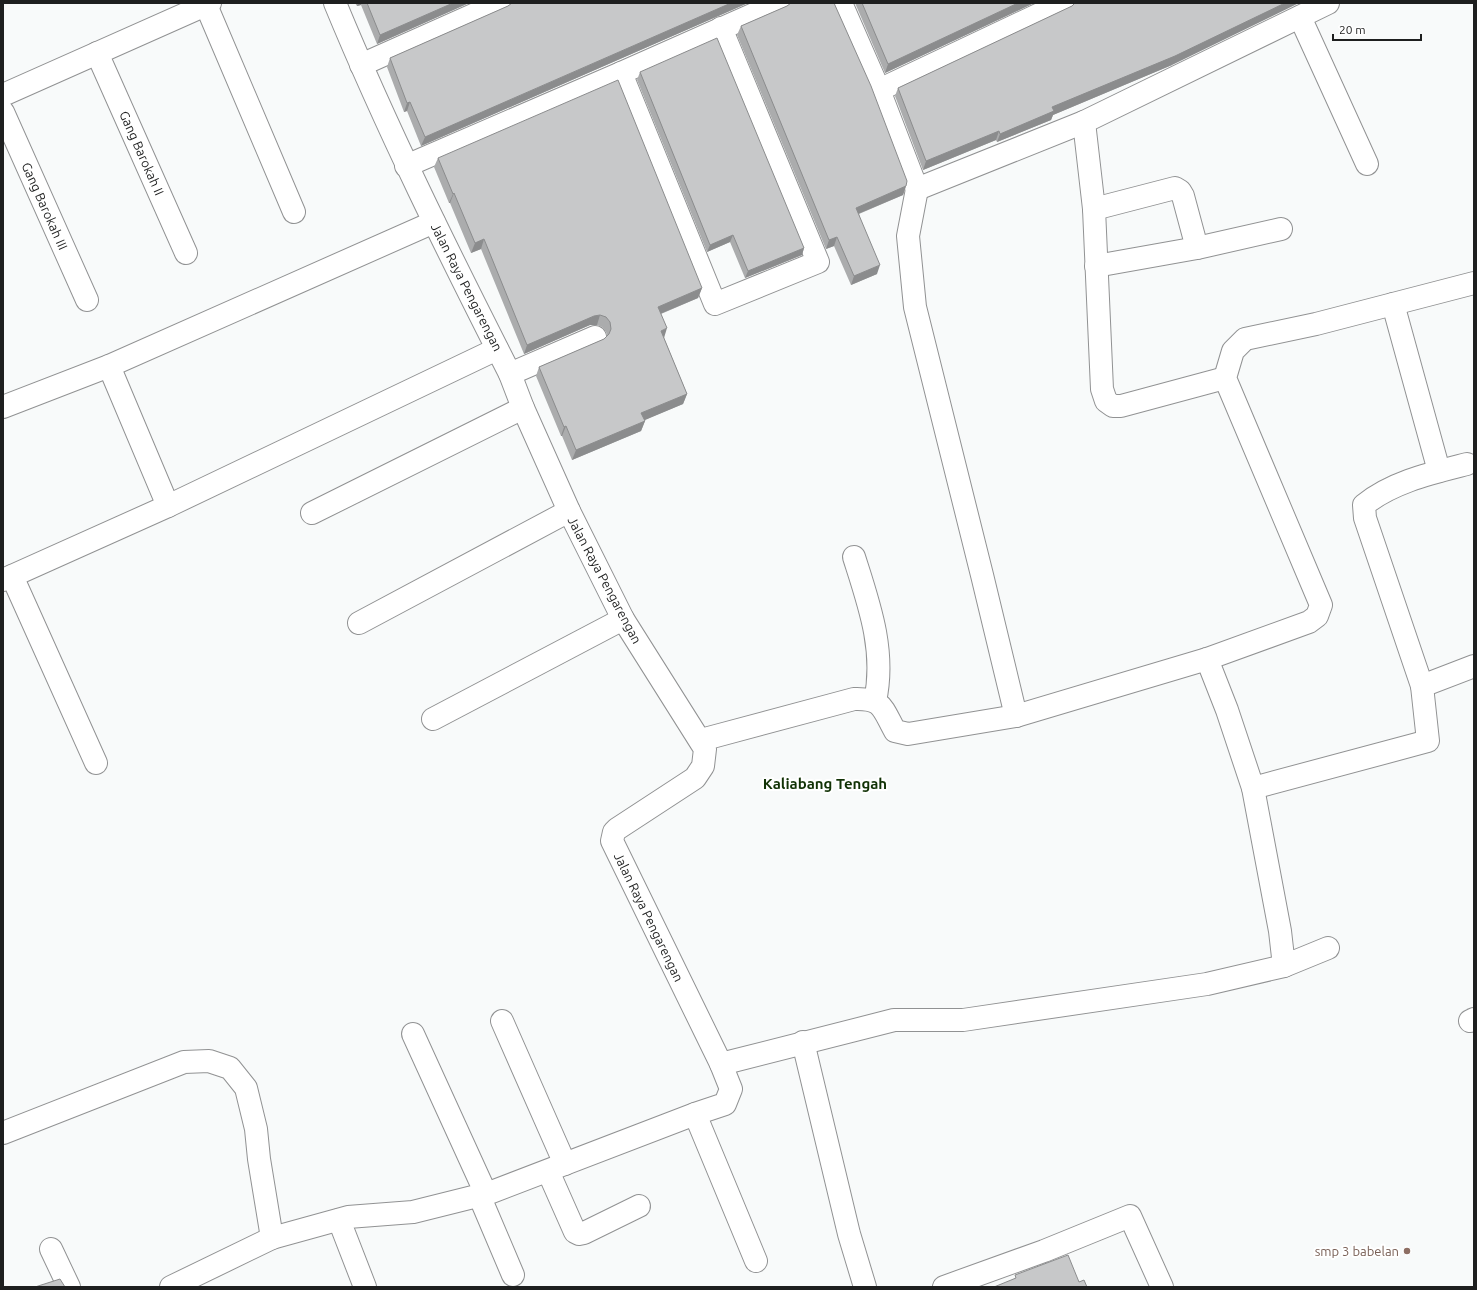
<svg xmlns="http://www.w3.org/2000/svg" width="1477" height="1290" viewBox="0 0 1477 1290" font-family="Ubuntu,sans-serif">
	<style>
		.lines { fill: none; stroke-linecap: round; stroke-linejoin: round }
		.minor-casing { stroke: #919293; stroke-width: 24 }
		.minor { stroke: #fff; stroke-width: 22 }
		.wall { fill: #abacad }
		.shaded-wall { fill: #8b8c8d }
		.building { fill: #c7c8c9; stroke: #8b8c8d }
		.education-dot { fill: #8d6e63; stroke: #fff; stroke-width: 1.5 }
		.labels { text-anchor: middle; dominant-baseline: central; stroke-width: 4; stroke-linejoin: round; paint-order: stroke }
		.street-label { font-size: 13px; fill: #1e1f1f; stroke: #fff }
		.education-label { font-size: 13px; fill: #785e54; stroke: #fff; text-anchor: end }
		.quarter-label { font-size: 15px; font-weight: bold; fill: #113205; stroke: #fff }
	</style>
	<rect width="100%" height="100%" fill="#f8fafa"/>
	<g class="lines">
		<g class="minor-casing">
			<g id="minor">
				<polyline points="841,3 879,90 917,189 1084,122 1328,3"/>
				<polyline points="206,5 294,212"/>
				<polyline points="1300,17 1367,164"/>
				<polyline points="97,53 186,253"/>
				<polyline points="361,65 500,3"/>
				<polyline points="621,73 715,304 818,262 721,28"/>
				<polyline points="879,90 1063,3"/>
				<polyline points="3,95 210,3"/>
				<polyline points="3,112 87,300"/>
				<polyline points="1084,122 1094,209 1102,389 1106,401 1113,406 1121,406 1225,378"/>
				<polyline points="406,166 621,73 779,3"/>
				<polyline points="917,189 908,236 915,307 982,575 1016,716"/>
				<polyline points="1094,209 1175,188 1180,191 1183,196 1197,248"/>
				<polyline points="1096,266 1197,248 1281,229"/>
				<polyline points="1393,304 1439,471"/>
				<polyline points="109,366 168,506"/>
				<polyline points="510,374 595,337"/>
				<polyline points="3,407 109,366 434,222"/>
				<polyline points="312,513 523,408"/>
				<path d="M854 557C869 604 886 651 875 701"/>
				<polyline points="12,576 96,763"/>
				<polyline points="3,580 168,506 497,349"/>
				<polyline points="359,623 569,511"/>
				<polyline points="1207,659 1227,710 1253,788 1280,931 1284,966 1328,948"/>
				<path d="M1422 686 1365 518 1364 505C1392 482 1432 473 1467 464"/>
				<polyline points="433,719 623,619"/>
				<path d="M701 740 854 699C883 698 882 708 895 731L908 734 1016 716 1207 659 1309 622 1317 616 1321 605 1225 378 1233 351 1245 339 1316 324 1474 283"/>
				<polyline points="1253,788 1428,741 1422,686 1474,666"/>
				<polyline points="502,1021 565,1164"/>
				<polyline points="1470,1021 1474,1019"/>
				<polyline points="413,1034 486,1194"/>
				<polyline points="803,1042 849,1234 865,1287"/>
				<polyline points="721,1064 894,1020 963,1020 1207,984 1284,966"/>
				<polyline points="695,1114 756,1261"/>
				<polyline points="3,1133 184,1062 209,1061 230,1068 246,1088 256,1129 259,1159 272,1238"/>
				<polyline points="548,1171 575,1232 579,1234 584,1233 639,1206"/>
				<polyline points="479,1195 513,1275"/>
				<polyline points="339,1220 365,1287"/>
				<polyline points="51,1249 69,1287"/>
				<path d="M171 1287 272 1238 348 1217 413 1212 489 1193 695 1114 725 1104 731 1089 721 1064 612 841 614 832 617 829 695 778 703 766 705 749 623 619 569 511 523 408 510 374C448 252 387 129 335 3"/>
				<polyline points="944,1287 1044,1251 1130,1216 1162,1287"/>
			</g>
		</g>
		<use href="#minor" class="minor"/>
	</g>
	<g class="wall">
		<polygon points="355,3 469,3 377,44 361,5 357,6"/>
		<polygon points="512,3 748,3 421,146 407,111 404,112 387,67 390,58 508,6"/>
		<polygon points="855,3 1034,3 885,73"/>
		<polygon points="787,6 906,186 903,195 859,214 877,274 851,285 834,246 826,249 737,35 741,26"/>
		<polygon points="1072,6 1172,65 1053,115 1051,120 997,142 996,140 923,170 895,96 898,88"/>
		<polygon points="640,72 804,248 802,255 745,278 730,242 707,252 637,80"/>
		<polygon points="438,158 702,288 698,298 661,314 664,338 687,394 683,404 644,420 645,421 641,431 572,460 562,436 561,436 536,376 539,367 604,339 607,336 606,332 602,327 597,325 590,325 524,354 481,249 471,253 450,203 449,203 434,167"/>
	</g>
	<g class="shaded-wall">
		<polygon points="358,3 361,3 361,5 357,6"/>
		<polygon points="453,3 469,3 377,44 380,35"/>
		<polygon points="731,3 748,3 421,146 425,137"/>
		<polygon points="1018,3 1034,3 885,73 888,64"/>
		<polygon points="1285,3 1299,3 1172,65 1053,115 1051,120 997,142 1000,134 1052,107"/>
		<polygon points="410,102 407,111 404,112 407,103"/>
		<polygon points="999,131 996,140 923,170 926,161"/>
		<polygon points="906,186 903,195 853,216 856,208"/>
		<polygon points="454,193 450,203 449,203 453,194"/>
		<polygon points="733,235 730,242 707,252 710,245"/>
		<polygon points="837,237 834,246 826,249 829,240"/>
		<polygon points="484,239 481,249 471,253 475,243"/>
		<polygon points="804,248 802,255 745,278 748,271"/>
		<polygon points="880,265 877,274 851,285 854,276"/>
		<polygon points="702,288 698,298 655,316 658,307"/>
		<polygon points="600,315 597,325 590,325 524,354 527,345 594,316"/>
		<polygon points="667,328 664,338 661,331"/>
		<polygon points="687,394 683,404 638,423 641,413"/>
		<polygon points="645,421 641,431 572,460 576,450"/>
		<polygon points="566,426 562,436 561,436 564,427"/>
	</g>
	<g class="building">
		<polygon points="367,3 453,3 380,35"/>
		<polygon points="512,3 731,3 425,137 410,102 407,103 390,58 508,6"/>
		<polygon points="791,3 834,3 871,86 907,181 906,186 856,208 880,265 854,276 837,237 829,240 741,26 787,6"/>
		<polygon points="862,3 1018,3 888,64"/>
		<polygon points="1075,3 1285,3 1175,56 1052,107 1054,111 1000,134 999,131 926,161 898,88 1072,6"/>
		<polygon points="717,38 804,248 748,271 733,235 710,245 640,72"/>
		<polygon points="618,80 702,288 658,307 667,328 661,331 687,394 641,413 645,421 576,450 566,426 564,427 539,367 604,339 609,334 611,329 610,322 606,317 600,315 594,316 527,345 484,239 475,243 454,193 453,194 438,158"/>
		<polygon points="1068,1255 1079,1282 1084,1280 1087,1287 994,1287 1016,1278 1015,1275"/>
		<polygon points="60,1279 65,1287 35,1287"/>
	</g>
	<circle class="education-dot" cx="1407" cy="1251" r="4"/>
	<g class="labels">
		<g class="street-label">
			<text transform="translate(142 153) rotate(66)">Gang Barokah II</text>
			<text transform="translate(45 206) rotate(66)">Gang Barokah III</text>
			<text transform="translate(467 287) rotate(63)">Jalan Raya Pengarengan</text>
			<text transform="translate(605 580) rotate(62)">Jalan Raya Pengarengan</text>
			<text transform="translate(649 917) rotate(64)">Jalan Raya Pengarengan</text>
		</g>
		<g class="education-label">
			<text x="1399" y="1251">smp 3 babelan</text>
		</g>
		<g class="quarter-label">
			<text x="825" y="783">Kaliabang Tengah</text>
		</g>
	</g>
	<rect width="1477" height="1290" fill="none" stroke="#1e1f1f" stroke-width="8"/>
	<path d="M1333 34v6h88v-6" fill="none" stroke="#1e1f1f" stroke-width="2"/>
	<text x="1339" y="34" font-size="12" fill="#1e1f1f" stroke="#ffffff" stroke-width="3" paint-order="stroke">20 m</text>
</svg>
